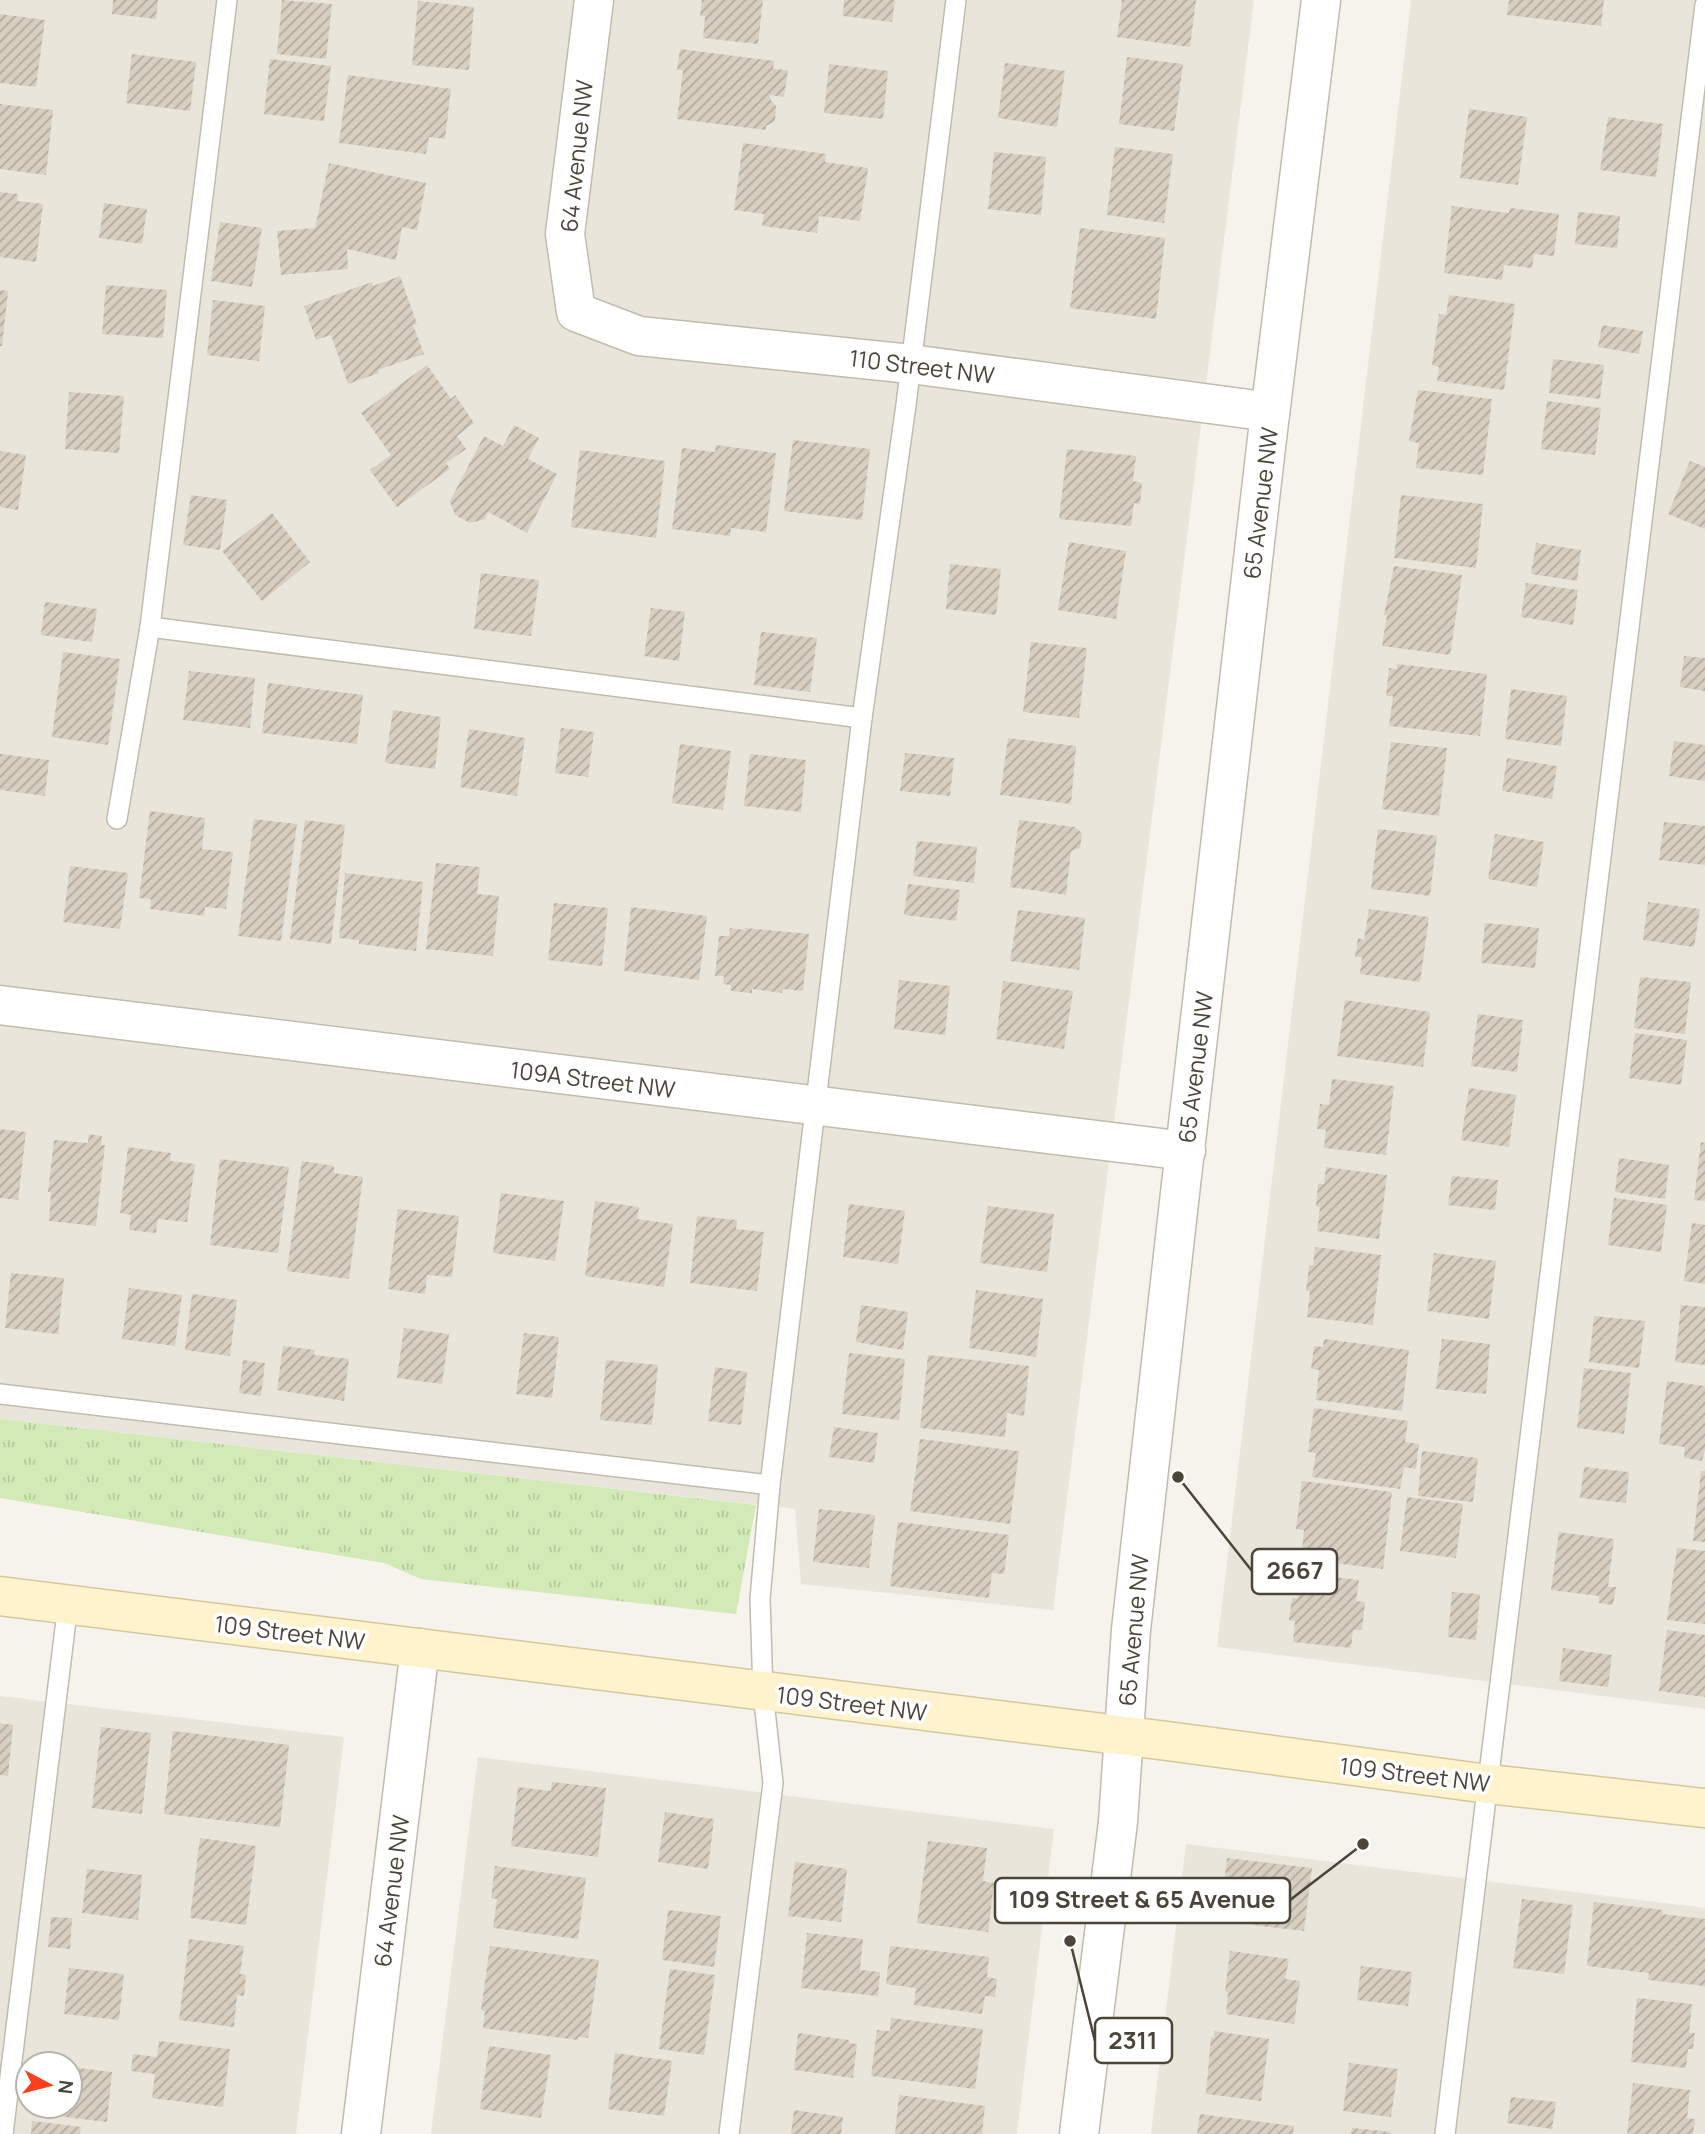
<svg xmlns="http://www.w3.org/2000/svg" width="1705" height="2134" viewBox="0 0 1705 2134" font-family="Manrope,sans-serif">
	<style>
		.residential { fill: #eae5da; fill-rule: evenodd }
		.grass { fill: url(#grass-tufts) }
		.building { fill: url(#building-hatch) }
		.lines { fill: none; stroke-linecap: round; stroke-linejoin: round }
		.service-casing { stroke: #c2bbae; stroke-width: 22 }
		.minor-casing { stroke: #c2bbae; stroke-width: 41 }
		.secondary-casing { stroke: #d6c79b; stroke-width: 41 }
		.service { stroke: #fff; stroke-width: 19 }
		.minor { stroke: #fff; stroke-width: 38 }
		.secondary { stroke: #fff3cd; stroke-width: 38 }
		.labels { text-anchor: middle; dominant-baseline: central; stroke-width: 7; stroke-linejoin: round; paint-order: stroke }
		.street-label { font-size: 23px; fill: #4b4439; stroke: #fff }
		.leader { fill: none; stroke: #4b4439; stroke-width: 2.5 }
		.callout-dot { fill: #4b4439; stroke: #fff; stroke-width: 2.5 }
		.callout { fill: #fff; stroke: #4b4439; stroke-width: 2.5 }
		.callout-label { font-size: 24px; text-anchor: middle; font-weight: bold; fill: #4b4439 }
	</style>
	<defs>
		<pattern id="grass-tufts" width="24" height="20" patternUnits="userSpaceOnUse" patternTransform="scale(1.75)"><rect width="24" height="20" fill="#d2eab5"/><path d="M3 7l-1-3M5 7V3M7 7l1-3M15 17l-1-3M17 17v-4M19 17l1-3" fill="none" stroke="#b6ca9c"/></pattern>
		<pattern id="building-hatch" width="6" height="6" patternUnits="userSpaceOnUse" patternTransform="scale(1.75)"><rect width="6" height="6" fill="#d8cfc1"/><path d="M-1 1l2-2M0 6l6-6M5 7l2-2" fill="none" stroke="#b1aa9e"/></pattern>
	</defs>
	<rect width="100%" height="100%" fill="#f6f3ec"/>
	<g class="residential">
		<polygon points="0,0 1254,0 1053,1610 801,1584 795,1509 0,1419"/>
		<polygon points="1411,0 1705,0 1705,1709 1217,1647"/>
		<path d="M0 1696 344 1737 296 2134H0ZM28 2064H70V2106H28Z"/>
		<polygon points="478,1757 1054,1829 1017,2134 431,2134"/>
		<polygon points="1186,1844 1705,1908 1705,2134 1151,2134"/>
	</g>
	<polygon class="grass" points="0,1419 756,1505 736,1614 421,1579 384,1563 0,1498"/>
	<g class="building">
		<polygon points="113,0 158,0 156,19 112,14"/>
		<polygon points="282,0 332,4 326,59 277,54"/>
		<polygon points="702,0 763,0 758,44 703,38 705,16 700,16"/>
		<polygon points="844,0 895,0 892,22 843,16"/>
		<polygon points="1122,0 1196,0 1190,47 1117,37"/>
		<polygon points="1509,0 1604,0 1601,26 1507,15"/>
		<polygon points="418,1 474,7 469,70 412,65"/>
		<polygon points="0,14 45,20 36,87 0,83"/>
		<polygon points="680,49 774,61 773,69 788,70 784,97 770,95 770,99 776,106 775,121 766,126 766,130 677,119 683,70 677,70"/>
		<polygon points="132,54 196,62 190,111 126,103"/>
		<polygon points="1127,57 1183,64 1174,131 1119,124"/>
		<polygon points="270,59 331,66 324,121 264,114"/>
		<polygon points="1005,63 1065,71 1057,127 998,118"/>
		<polygon points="829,64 888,71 883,119 824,113"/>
		<polygon points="348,75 451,89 445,139 429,137 426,154 339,143"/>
		<polygon points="0,104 53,110 46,175 0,169"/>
		<polygon points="1469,109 1527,117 1518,185 1460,178"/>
		<polygon points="1608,117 1663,124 1656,177 1600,170"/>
		<polygon points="743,143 826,154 825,162 868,168 860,221 819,216 817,233 762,226 764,214 734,210"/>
		<polygon points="1115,147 1173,154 1164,223 1107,215"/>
		<polygon points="994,152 1046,157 1041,215 988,209"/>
		<polygon points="329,163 426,183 417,230 402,227 396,260 347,249 348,269 281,275 277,231 315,228"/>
		<polygon points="0,192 18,194 17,201 43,204 36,262 0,257"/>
		<polygon points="104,203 147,209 142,244 99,238"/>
		<polygon points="1452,206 1509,213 1510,208 1559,214 1554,256 1534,254 1532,268 1504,265 1502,280 1444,273"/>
		<polygon points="1578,212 1620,216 1617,248 1575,244"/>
		<polygon points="220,222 262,228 252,287 211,281"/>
		<polygon points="1080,228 1165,238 1156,319 1070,308"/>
		<polygon points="400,276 417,324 413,325 424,354 378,370 379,373 348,384 331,335 316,340 304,306 372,282 373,286"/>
		<polygon points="106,285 167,290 163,338 102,334"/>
		<polygon points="0,290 8,291 2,346 0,346"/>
		<polygon points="1449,295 1515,304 1504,390 1437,381 1439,367 1432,365 1439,314 1446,315"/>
		<polygon points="213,300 265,306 259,361 207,355"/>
		<polygon points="1602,325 1643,331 1639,354 1598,347"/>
		<polygon points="1553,359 1604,365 1600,399 1549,393"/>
		<polygon points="427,365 451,399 455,395 474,423 457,436 466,449 446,463 450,469 397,507 370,470 391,455 361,413"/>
		<polygon points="1418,390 1492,399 1483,475 1416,468 1419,443 1409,441"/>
		<polygon points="69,392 124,396 119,453 65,449"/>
		<polygon points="1547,401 1601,408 1595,455 1541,449"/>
		<polygon points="514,425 539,438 528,459 557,474 527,533 488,512 485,519 470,523 455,515 450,501 484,436 503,446"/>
		<polygon points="793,440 870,449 862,520 784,511"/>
		<polygon points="716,445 776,453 766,532 731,528 730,536 672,529 682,448 715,452"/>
		<polygon points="1067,449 1136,456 1133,481 1142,483 1140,504 1134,503 1131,526 1059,519"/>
		<polygon points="580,450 665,461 656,538 571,527"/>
		<polygon points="0,451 26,455 18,510 0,507"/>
		<polygon points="1690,461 1705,467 1705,529 1668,514"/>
		<polygon points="191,495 227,500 220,550 183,545"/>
		<polygon points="1401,495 1483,504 1476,568 1394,558"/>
		<polygon points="272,513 310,562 262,601 222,551"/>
		<polygon points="1069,542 1126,551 1116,619 1058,610"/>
		<polygon points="1536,543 1581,550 1577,581 1531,574"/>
		<polygon points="950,564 1001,569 996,615 946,609"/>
		<polygon points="1394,566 1462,575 1450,655 1382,646 1387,615 1384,615"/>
		<polygon points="481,573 539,580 531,636 474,629"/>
		<polygon points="1526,583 1578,590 1573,625 1521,617"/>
		<polygon points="45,602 97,609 92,642 41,635"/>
		<polygon points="651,608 685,612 679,661 644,656"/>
		<polygon points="761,632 817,638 810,692 754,685"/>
		<polygon points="1031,642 1087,648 1079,718 1023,712"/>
		<polygon points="63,652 120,659 108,745 52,737"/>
		<polygon points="1684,656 1705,658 1705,691 1680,687"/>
		<polygon points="1397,664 1487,674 1480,736 1389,726 1393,696 1386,696 1389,668 1397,669"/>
		<polygon points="189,671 255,678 250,728 183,720"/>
		<polygon points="268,683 363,695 357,744 262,733"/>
		<polygon points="1511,689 1567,696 1561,746 1505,739"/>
		<polygon points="393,710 441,717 435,769 385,763"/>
		<polygon points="561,728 594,732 588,777 555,773"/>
		<polygon points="469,729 525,738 517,796 460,787"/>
		<polygon points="1008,738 1076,746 1071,804 1000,795"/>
		<polygon points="1674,741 1705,745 1705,781 1669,776"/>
		<polygon points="1391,742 1447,748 1439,816 1382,809"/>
		<polygon points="680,744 731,751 723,810 672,803"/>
		<polygon points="905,753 954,758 950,796 900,791"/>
		<polygon points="0,754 49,760 45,796 0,790"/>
		<polygon points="750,754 806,760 801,812 744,806"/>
		<polygon points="1507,758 1557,766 1552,799 1502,791"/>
		<polygon points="150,811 205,818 202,849 233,852 226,909 205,907 204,916 150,909 151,899 139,898"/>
		<polygon points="254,819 297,824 281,941 238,936"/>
		<polygon points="305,820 345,825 331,944 290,939"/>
		<polygon points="1019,820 1075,827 1082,833 1080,848 1071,851 1066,895 1010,887"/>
		<polygon points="1664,822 1705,826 1705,865 1659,860"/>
		<polygon points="1378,829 1437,836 1430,896 1371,889"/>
		<polygon points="1495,834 1544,842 1537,887 1488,879"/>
		<polygon points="917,841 977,847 974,883 913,876"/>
		<polygon points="436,863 480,867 477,894 499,896 493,956 426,949"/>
		<polygon points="70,866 128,873 120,929 63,922"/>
		<polygon points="345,873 423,882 416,951 359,944 359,940 339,938"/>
		<polygon points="908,884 960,890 956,921 904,915"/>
		<polygon points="1648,902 1700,909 1694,947 1643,940"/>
		<polygon points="554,903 608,908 602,966 548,960"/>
		<polygon points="631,907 707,916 699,980 624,971"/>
		<polygon points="1369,909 1429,917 1420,982 1360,974 1362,957 1355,957 1358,938 1364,940"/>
		<polygon points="1018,910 1085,918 1079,970 1010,961"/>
		<polygon points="1485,923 1539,928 1535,968 1481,963"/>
		<polygon points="730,928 745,930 745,928 809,934 803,991 783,989 782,993 752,989 752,993 731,991 731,985 723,984 724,976 715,976 719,936 729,936"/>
		<polygon points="1640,977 1691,982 1685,1034 1634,1028"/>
		<polygon points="899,980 950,986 945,1035 894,1029"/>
		<polygon points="1003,981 1073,991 1064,1049 996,1039"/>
		<polygon points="1345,1000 1430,1012 1423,1067 1337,1056"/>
		<polygon points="1478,1014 1523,1020 1517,1072 1471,1066"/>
		<polygon points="1635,1033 1687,1040 1681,1085 1629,1078"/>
		<polygon points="1332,1079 1394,1086 1386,1155 1324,1148 1326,1130 1317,1129 1320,1104 1329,1105"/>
		<polygon points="1469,1088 1516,1095 1509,1147 1461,1140"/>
		<polygon points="0,1129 26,1132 18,1200 0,1198"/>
		<polygon points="89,1134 102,1136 101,1145 105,1145 96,1226 49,1221 51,1192 48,1192 54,1140 88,1143"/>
		<polygon points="1701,1142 1705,1143 1705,1201 1694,1200"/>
		<polygon points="128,1147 171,1153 170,1161 195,1164 187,1222 158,1219 156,1233 129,1230 131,1215 120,1213"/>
		<polygon points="1619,1158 1669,1165 1665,1199 1615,1192"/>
		<polygon points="220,1159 289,1167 278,1253 210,1245"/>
		<polygon points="302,1161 334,1166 334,1173 363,1177 349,1279 287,1271"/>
		<polygon points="1326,1167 1387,1175 1379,1239 1317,1231 1320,1207 1316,1206 1318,1184 1324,1184"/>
		<polygon points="1452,1176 1498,1180 1495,1210 1448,1205"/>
		<polygon points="501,1193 564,1201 555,1261 493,1253"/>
		<polygon points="1614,1198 1667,1205 1661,1252 1608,1245"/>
		<polygon points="595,1201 639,1207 637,1219 673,1224 664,1287 585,1276"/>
		<polygon points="849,1204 905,1211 898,1264 843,1257"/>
		<polygon points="988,1206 1054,1214 1047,1272 980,1263"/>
		<polygon points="398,1209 459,1216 452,1277 427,1275 425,1294 388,1289"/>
		<polygon points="697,1216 737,1220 736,1229 764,1232 757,1291 690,1283"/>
		<polygon points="1692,1223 1705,1225 1705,1284 1684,1281"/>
		<polygon points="1315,1247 1381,1255 1373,1325 1307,1317 1310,1291 1306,1291 1309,1265 1313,1265"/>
		<polygon points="1434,1253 1496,1261 1489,1319 1427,1311"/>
		<polygon points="11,1273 64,1278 58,1334 5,1328"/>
		<polygon points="129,1288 182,1295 175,1346 122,1339"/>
		<polygon points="976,1290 1043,1299 1036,1357 969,1348"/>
		<polygon points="192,1294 237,1300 230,1356 185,1350"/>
		<polygon points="861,1305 908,1312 903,1350 856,1342"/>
		<polygon points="1681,1305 1705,1307 1705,1365 1675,1362"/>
		<polygon points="1594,1316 1645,1321 1639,1368 1589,1362"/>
		<polygon points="404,1328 449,1334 442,1384 397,1378"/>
		<polygon points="524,1333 559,1337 552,1398 516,1394"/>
		<polygon points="1324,1339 1409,1350 1402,1411 1316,1400 1319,1370 1311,1369 1314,1346 1323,1347"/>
		<polygon points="1442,1339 1490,1344 1486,1394 1436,1389"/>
		<polygon points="283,1346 315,1350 314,1355 349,1359 344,1401 277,1390"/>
		<polygon points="849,1353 905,1359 899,1420 842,1414"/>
		<polygon points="928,1355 1029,1366 1024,1416 1007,1413 1005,1437 920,1428"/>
		<polygon points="243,1360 265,1363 261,1396 239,1393"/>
		<polygon points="606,1360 658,1365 652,1425 600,1420"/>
		<polygon points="715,1367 747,1372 741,1425 708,1421"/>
		<polygon points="1584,1368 1631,1373 1624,1434 1577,1428"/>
		<polygon points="1667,1381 1705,1386 1705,1450 1702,1461 1684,1458 1685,1447 1659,1444"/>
		<polygon points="1314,1408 1408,1421 1405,1442 1419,1444 1416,1469 1404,1467 1400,1489 1312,1477 1316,1453 1308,1452"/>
		<polygon points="834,1427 878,1433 874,1463 829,1457"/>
		<polygon points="920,1439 1019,1451 1010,1524 910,1511"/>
		<polygon points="1422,1451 1478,1458 1473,1502 1418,1496"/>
		<polygon points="1584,1467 1629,1472 1626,1503 1580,1498"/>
		<polygon points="1701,1471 1705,1471 1705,1542 1693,1541"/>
		<polygon points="1302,1481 1392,1492 1383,1569 1301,1559 1304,1530 1296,1529"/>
		<polygon points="1407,1497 1463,1504 1456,1558 1400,1551"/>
		<polygon points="819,1509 875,1515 869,1568 813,1562"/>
		<polygon points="898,1522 1009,1535 1004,1574 992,1573 989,1598 890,1586"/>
		<polygon points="1559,1532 1614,1539 1608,1587 1616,1587 1613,1605 1599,1603 1599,1596 1551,1590"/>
		<polygon points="1677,1548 1705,1551 1705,1624 1667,1620"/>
		<polygon points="1301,1573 1359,1580 1356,1601 1365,1602 1362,1630 1353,1630 1351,1648 1293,1642 1295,1621 1289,1620 1292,1598 1298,1598"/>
		<polygon points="1452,1592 1480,1594 1476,1640 1448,1637"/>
		<polygon points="1667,1630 1705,1635 1705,1697 1659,1691"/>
		<polygon points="1563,1648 1612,1655 1608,1687 1559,1681"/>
		<polygon points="0,1723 13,1725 8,1776 0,1775"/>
		<polygon points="101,1727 151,1733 142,1814 92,1808"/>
		<polygon points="173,1731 289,1745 280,1827 164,1814"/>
		<polygon points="552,1782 606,1788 598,1857 511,1846 518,1787 551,1791"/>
		<polygon points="665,1812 714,1819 708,1869 658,1862"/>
		<polygon points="200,1838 256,1846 246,1925 190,1918"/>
		<polygon points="928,1841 987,1848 983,1881 994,1883 988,1932 917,1923"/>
		<polygon points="1227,1858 1312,1868 1304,1931 1220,1921"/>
		<polygon points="795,1862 847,1869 841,1922 788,1916"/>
		<polygon points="495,1866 586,1878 578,1939 493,1928 497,1899 491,1898"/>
		<polygon points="87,1869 142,1875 138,1920 82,1913"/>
		<polygon points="1522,1899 1573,1905 1564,1974 1513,1968"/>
		<polygon points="1594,1902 1663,1910 1662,1914 1705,1919 1705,1986 1648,1980 1649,1973 1587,1966"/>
		<polygon points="668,1910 721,1916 714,1967 662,1960"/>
		<polygon points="51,1917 72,1918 70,1949 48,1947"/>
		<polygon points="807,1933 863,1939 860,1970 880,1972 878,1996 801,1988"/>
		<polygon points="189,1939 244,1946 240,1974 246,1975 244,1996 237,1995 234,2027 179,2020"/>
		<polygon points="490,1946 599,1960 588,2038 578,2037 578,2040 483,2028 485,2011 481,2010"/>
		<polygon points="890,1946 989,1957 987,1977 997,1979 995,1997 985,1996 982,2014 914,2005 916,1988 886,1984"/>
		<polygon points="1230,1951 1289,1959 1285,1979 1300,1981 1294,2024 1226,2014 1228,1992 1225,1992"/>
		<polygon points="1361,1966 1412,1972 1408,2006 1357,2000"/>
		<polygon points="69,1968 124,1974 119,2020 64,2014"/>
		<polygon points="670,1969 715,1975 704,2055 659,2049"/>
		<polygon points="1637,1998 1692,2004 1689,2033 1695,2033 1693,2049 1688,2049 1686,2068 1631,2062"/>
		<polygon points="891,2018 983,2029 975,2089 871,2076 877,2030 890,2031"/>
		<polygon points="1214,2031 1269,2039 1261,2101 1206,2094 1211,2037 1214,2038"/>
		<polygon points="798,2033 849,2040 849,2043 857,2044 853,2078 794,2070"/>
		<polygon points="159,2041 230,2049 223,2107 152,2098 155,2074 131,2071 133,2054 157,2057"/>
		<polygon points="489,2046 551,2055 541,2118 480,2109"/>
		<polygon points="615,2053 672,2061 664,2116 608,2109"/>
		<polygon points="1349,2063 1398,2069 1391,2117 1343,2111"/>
		<polygon points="70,2067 112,2072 107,2122 57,2116 58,2106 70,2106"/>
		<polygon points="1633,2083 1690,2090 1687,2118 1695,2119 1693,2134 1627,2134"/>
		<polygon points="899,2095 985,2106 982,2134 895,2134"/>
		<polygon points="1511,2097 1556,2102 1552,2129 1507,2123"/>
		<polygon points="794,2110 843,2117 841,2134 791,2134"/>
		<polygon points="1200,2114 1294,2126 1293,2134 1197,2134"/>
		<polygon points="32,2121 81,2127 80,2134 31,2134"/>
		<polygon points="1352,2128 1391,2132 1391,2134 1351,2134"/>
	</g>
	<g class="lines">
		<g class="service-casing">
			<g id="service">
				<polyline points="227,0 150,627 862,718"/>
				<polyline points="117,819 150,627"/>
				<polyline points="0,1394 770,1485"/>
				<polyline points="3,2134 68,1604"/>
				<polyline points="729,2134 773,1783 763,1692 760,1599 770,1485 862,718 906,405 956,0"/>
				<polyline points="1445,2134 1705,5"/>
			</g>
		</g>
		<g class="minor-casing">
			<g id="minor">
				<polyline points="594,0 565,234 576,312 639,336 911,364 1270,412"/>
				<polyline points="0,1005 1186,1151"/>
				<polyline points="361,2134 420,1648"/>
				<polyline points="1079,2134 1118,1822 1131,1630 1179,1202 1266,447 1321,0"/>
			</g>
		</g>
		<g class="secondary-casing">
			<polyline id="secondary" points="0,1596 1175,1742 1488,1784 1705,1808"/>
		</g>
		<use href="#service" class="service"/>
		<use href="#minor" class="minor"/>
		<use href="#secondary" class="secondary"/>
	</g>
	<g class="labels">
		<g class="street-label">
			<text transform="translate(576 156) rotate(-84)">64 Avenue NW</text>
			<text transform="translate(922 366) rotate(7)">110 Street NW</text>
			<text transform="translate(1260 503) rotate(-83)">65 Avenue NW</text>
			<text transform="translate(1195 1067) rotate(-83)">65 Avenue NW</text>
			<text transform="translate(593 1079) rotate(7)">109A Street NW</text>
			<text transform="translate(1133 1630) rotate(-85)">65 Avenue NW</text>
			<text transform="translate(290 1632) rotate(7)">109 Street NW</text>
			<text transform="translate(852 1703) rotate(7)">109 Street NW</text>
			<text transform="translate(1415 1774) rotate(7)">109 Street NW</text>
			<text transform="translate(391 1891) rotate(-83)">64 Avenue NW</text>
		</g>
	</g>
	<path class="leader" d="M1178 1477L1252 1571M1363 1844L1290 1900M1070 1941L1095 2041"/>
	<g class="callout-dot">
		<circle cx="1178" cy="1477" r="7"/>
		<circle cx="1363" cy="1844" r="7"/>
		<circle cx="1070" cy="1941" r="7"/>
	</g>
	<g class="callout">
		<rect x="1252" y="1549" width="85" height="45" rx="7"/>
		<rect x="995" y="1878" width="295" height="45" rx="7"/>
		<rect x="1095" y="2018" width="77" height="45" rx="7"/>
	</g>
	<g class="callout-label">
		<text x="1295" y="1579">2667</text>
		<text x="1142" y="1908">109 Street &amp; 65 Avenue</text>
		<text x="1133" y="2049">2311</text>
	</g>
	<g transform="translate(49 2085) rotate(97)"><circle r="33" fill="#ffffff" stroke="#b7b4b0" stroke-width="2"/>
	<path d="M0-5L12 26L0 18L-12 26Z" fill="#fc3f1d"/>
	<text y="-10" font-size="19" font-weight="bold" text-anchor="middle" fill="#4b4439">N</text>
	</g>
</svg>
